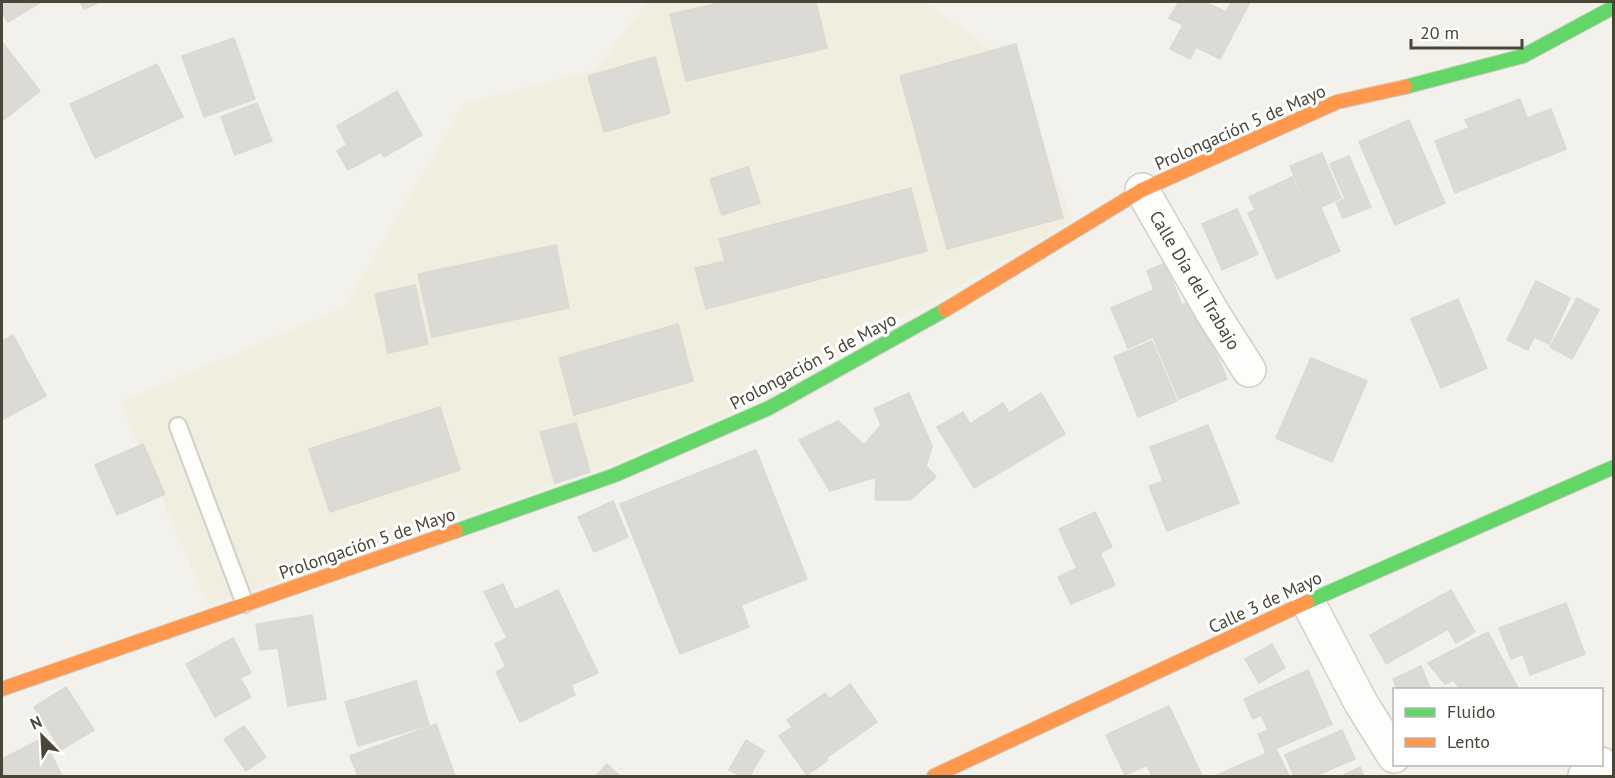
<svg xmlns="http://www.w3.org/2000/svg" width="1615" height="778" viewBox="0 0 1615 778" font-family="'PT Sans',sans-serif">
	<style>
		.education { fill: #f0eede }
		.building { fill: #dcdad4; stroke: #dad9d2; stroke-width: 1.5 }
		.lines { fill: none; stroke-linecap: round; stroke-linejoin: round }
		.lane-casing { stroke: #d0cfca; stroke-width: 20 }
		.street-casing { stroke: #d0cfca; stroke-width: 36 }
		.fast-casing { stroke: #d1d0c3; stroke-width: 16 }
		.slow-casing { stroke: #d1d0c3; stroke-width: 16 }
		.lane { stroke: #fdfdfc; stroke-width: 16 }
		.street { stroke: #fdfdfc; stroke-width: 33 }
		.fast { stroke: #63d668; stroke-width: 14 }
		.slow { stroke: #ff974d; stroke-width: 14 }
		.labels { text-anchor: middle; dominant-baseline: central; stroke-width: 6; stroke-linejoin: round; paint-order: stroke }
		.street-label { font-size: 18px; fill: #494537; stroke: #fff }
	</style>
	<rect width="100%" height="100%" fill="#f2f1ec"/>
	<polygon class="education" points="648,2 925,2 1010,63 1073,221 740,409 605,467 208,605 120,402 344,308 464,104 595,70"/>
	<g class="building">
		<polygon points="2,2 41,2 8,22 2,12"/>
		<polygon points="80,2 100,2 84,9"/>
		<polygon points="724,2 816,2 827,48 686,81 670,14"/>
		<polygon points="1179,2 1205,2 1226,12 1232,2 1250,2 1220,59 1196,47 1190,59 1170,49 1183,25 1169,18"/>
		<polygon points="234,38 255,99 204,117 182,56"/>
		<polygon points="2,42 40,91 2,121"/>
		<polygon points="1016,44 1063,218 947,249 900,76"/>
		<polygon points="655,57 670,113 604,132 588,76"/>
		<polygon points="157,64 183,117 95,158 70,104"/>
		<polygon points="397,91 422,135 384,157 381,152 348,170 337,151 347,145 337,126"/>
		<polygon points="1520,99 1527,118 1551,109 1566,149 1455,193 1435,141 1469,128 1465,120"/>
		<polygon points="257,103 272,141 235,155 221,117"/>
		<polygon points="1409,120 1445,203 1395,225 1359,142"/>
		<polygon points="1322,153 1341,198 1321,207 1312,186 1300,191 1290,166"/>
		<polygon points="1349,156 1371,207 1343,218 1336,203 1345,199 1330,164"/>
		<polygon points="748,167 760,203 722,215 710,179"/>
		<polygon points="1292,177 1299,193 1312,188 1340,251 1277,279 1248,213 1255,210 1249,197"/>
		<polygon points="911,188 927,251 706,309 695,268 725,261 719,239"/>
		<polygon points="1237,209 1258,254 1222,270 1202,224"/>
		<polygon points="556,245 569,308 432,337 418,274"/>
		<polygon points="1165,263 1182,305 1194,301 1227,379 1179,399 1153,337 1128,348 1111,308 1154,290 1147,271"/>
		<polygon points="1536,281 1570,298 1549,344 1534,337 1528,350 1507,340"/>
		<polygon points="415,285 428,344 388,353 375,294"/>
		<polygon points="1577,298 1599,310 1572,359 1550,347"/>
		<polygon points="1458,299 1487,368 1441,388 1411,319"/>
		<polygon points="678,324 693,381 574,415 559,358"/>
		<polygon points="13,335 46,396 2,420 2,341"/>
		<polygon points="1152,341 1177,401 1138,417 1114,357"/>
		<polygon points="1311,358 1367,381 1332,462 1276,438"/>
		<polygon points="909,393 932,446 926,466 936,477 910,500 875,500 876,477 830,491 799,440 838,421 864,445 881,425 874,409"/>
		<polygon points="1041,393 1065,434 974,488 937,427 963,412 970,424 1003,403 1009,413"/>
		<polygon points="440,407 460,470 330,512 309,449"/>
		<polygon points="576,423 590,472 555,483 540,432"/>
		<polygon points="1208,425 1239,503 1167,531 1149,486 1163,481 1150,447"/>
		<polygon points="143,444 165,494 117,515 95,465"/>
		<polygon points="756,450 807,579 741,605 749,627 680,654 620,504"/>
		<polygon points="613,501 628,537 594,552 578,517"/>
		<polygon points="1095,512 1112,547 1100,553 1115,585 1071,604 1058,577 1077,568 1059,529"/>
		<polygon points="503,584 515,610 558,590 598,673 571,685 575,695 520,722 496,672 506,667 495,644 507,638 484,592"/>
		<polygon points="1451,590 1475,632 1456,643 1448,629 1386,664 1370,635"/>
		<polygon points="1566,603 1585,654 1530,675 1523,654 1511,659 1499,628"/>
		<polygon points="312,615 326,699 288,706 278,648 260,650 256,624"/>
		<polygon points="1488,632 1519,690 1460,690 1454,680 1445,684 1428,663"/>
		<polygon points="233,638 251,673 240,678 251,697 215,717 186,664"/>
		<polygon points="1272,644 1285,668 1259,683 1245,659"/>
		<polygon points="1421,666 1431,690 1398,690 1393,679"/>
		<polygon points="1308,670 1332,724 1266,753 1258,734 1268,730 1261,715 1253,719 1244,699"/>
		<polygon points="416,681 429,725 358,746 345,702"/>
		<polygon points="850,684 877,722 826,758 828,760 807,775 779,736 792,727 787,720 825,693 830,699"/>
		<polygon points="66,687 94,730 61,750 34,707"/>
		<polygon points="1169,706 1202,776 1152,776 1147,765 1125,775 1106,735"/>
		<polygon points="436,724 455,776 358,776 350,756"/>
		<polygon points="244,726 266,757 246,771 224,739"/>
		<polygon points="1342,730 1355,759 1315,776 1294,776 1285,755"/>
		<polygon points="43,738 62,776 2,776 4,771 2,759"/>
		<polygon points="746,740 764,751 750,776 742,776 729,770"/>
		<polygon points="1276,749 1289,776 1215,776"/>
		<polygon points="607,764 620,776 596,776"/>
		<polygon points="1360,767 1364,776 1342,776"/>
	</g>
	<g class="lines">
		<g class="lane-casing">
			<polyline id="lane" points="178,426 245,604"/>
		</g>
		<g class="street-casing">
			<g id="street">
				<polyline points="1142,190 1214,315 1249,370"/>
				<polyline points="1308,602 1361,703 1394,756"/>
				<polyline points="1585,776 1601,764"/>
			</g>
		</g>
		<g class="fast-casing">
			<g id="fast">
				<polyline points="1405,87 1523,56 1614,7"/>
				<polyline points="456,531 615,475 769,408 945,310"/>
				<polyline points="1307,602 1614,467"/>
			</g>
		</g>
		<g class="slow-casing">
			<g id="slow">
				<polyline points="945,310 1142,190 1337,102 1405,87"/>
				<polyline points="2,689 456,531"/>
				<polyline points="934,776 1307,602"/>
			</g>
		</g>
		<use href="#lane" class="lane"/>
		<use href="#street" class="street"/>
		<use href="#fast" class="fast"/>
		<use href="#slow" class="slow"/>
	</g>
	<g class="labels">
		<g class="street-label">
			<text transform="translate(1240 127) rotate(-24)">Prolongación 5 de Mayo</text>
			<text transform="translate(1195 280) rotate(59)">Calle Día del Trabajo</text>
			<text transform="translate(813 361) rotate(-28)">Prolongación 5 de Mayo</text>
			<text transform="translate(367 543) rotate(-19)">Prolongación 5 de Mayo</text>
			<text transform="translate(1265 602) rotate(-25)">Calle 3 de Mayo</text>
		</g>
	</g>
	<rect width="1615" height="778" fill="none" stroke="#494537" stroke-width="6"/>
	<rect x="1393" y="688" width="210" height="78" fill="#ffffff" stroke="#b6b5af" stroke-width="1.5"/>
	<rect x="1405" y="708" width="30" height="9" fill="#63d668" stroke="#b6b5af" stroke-width="1.5"/>
	<text x="1447" y="718" font-size="18" fill="#494537">Fluido</text>
	<rect x="1405" y="738" width="30" height="9" fill="#ff974d" stroke="#b6b5af" stroke-width="1.5"/>
	<text x="1447" y="748" font-size="18" fill="#494537">Lento</text>
	<g transform="translate(42 736) rotate(336)" stroke="#ffffff" stroke-width="4.5" paint-order="stroke">
	<path d="M0-4.5L10 22L0 15L-10 22Z" fill="#494537"/>
	<text y="-9" font-size="16" font-weight="bold" text-anchor="middle" fill="#494537">N</text>
	</g>
	<path d="M1411 39v9h111v-9" fill="none" stroke="#494537" stroke-width="3"/>
	<text x="1420" y="39" font-size="18" fill="#494537" stroke="#ffffff" stroke-width="4.5" paint-order="stroke">20 m</text>
</svg>
